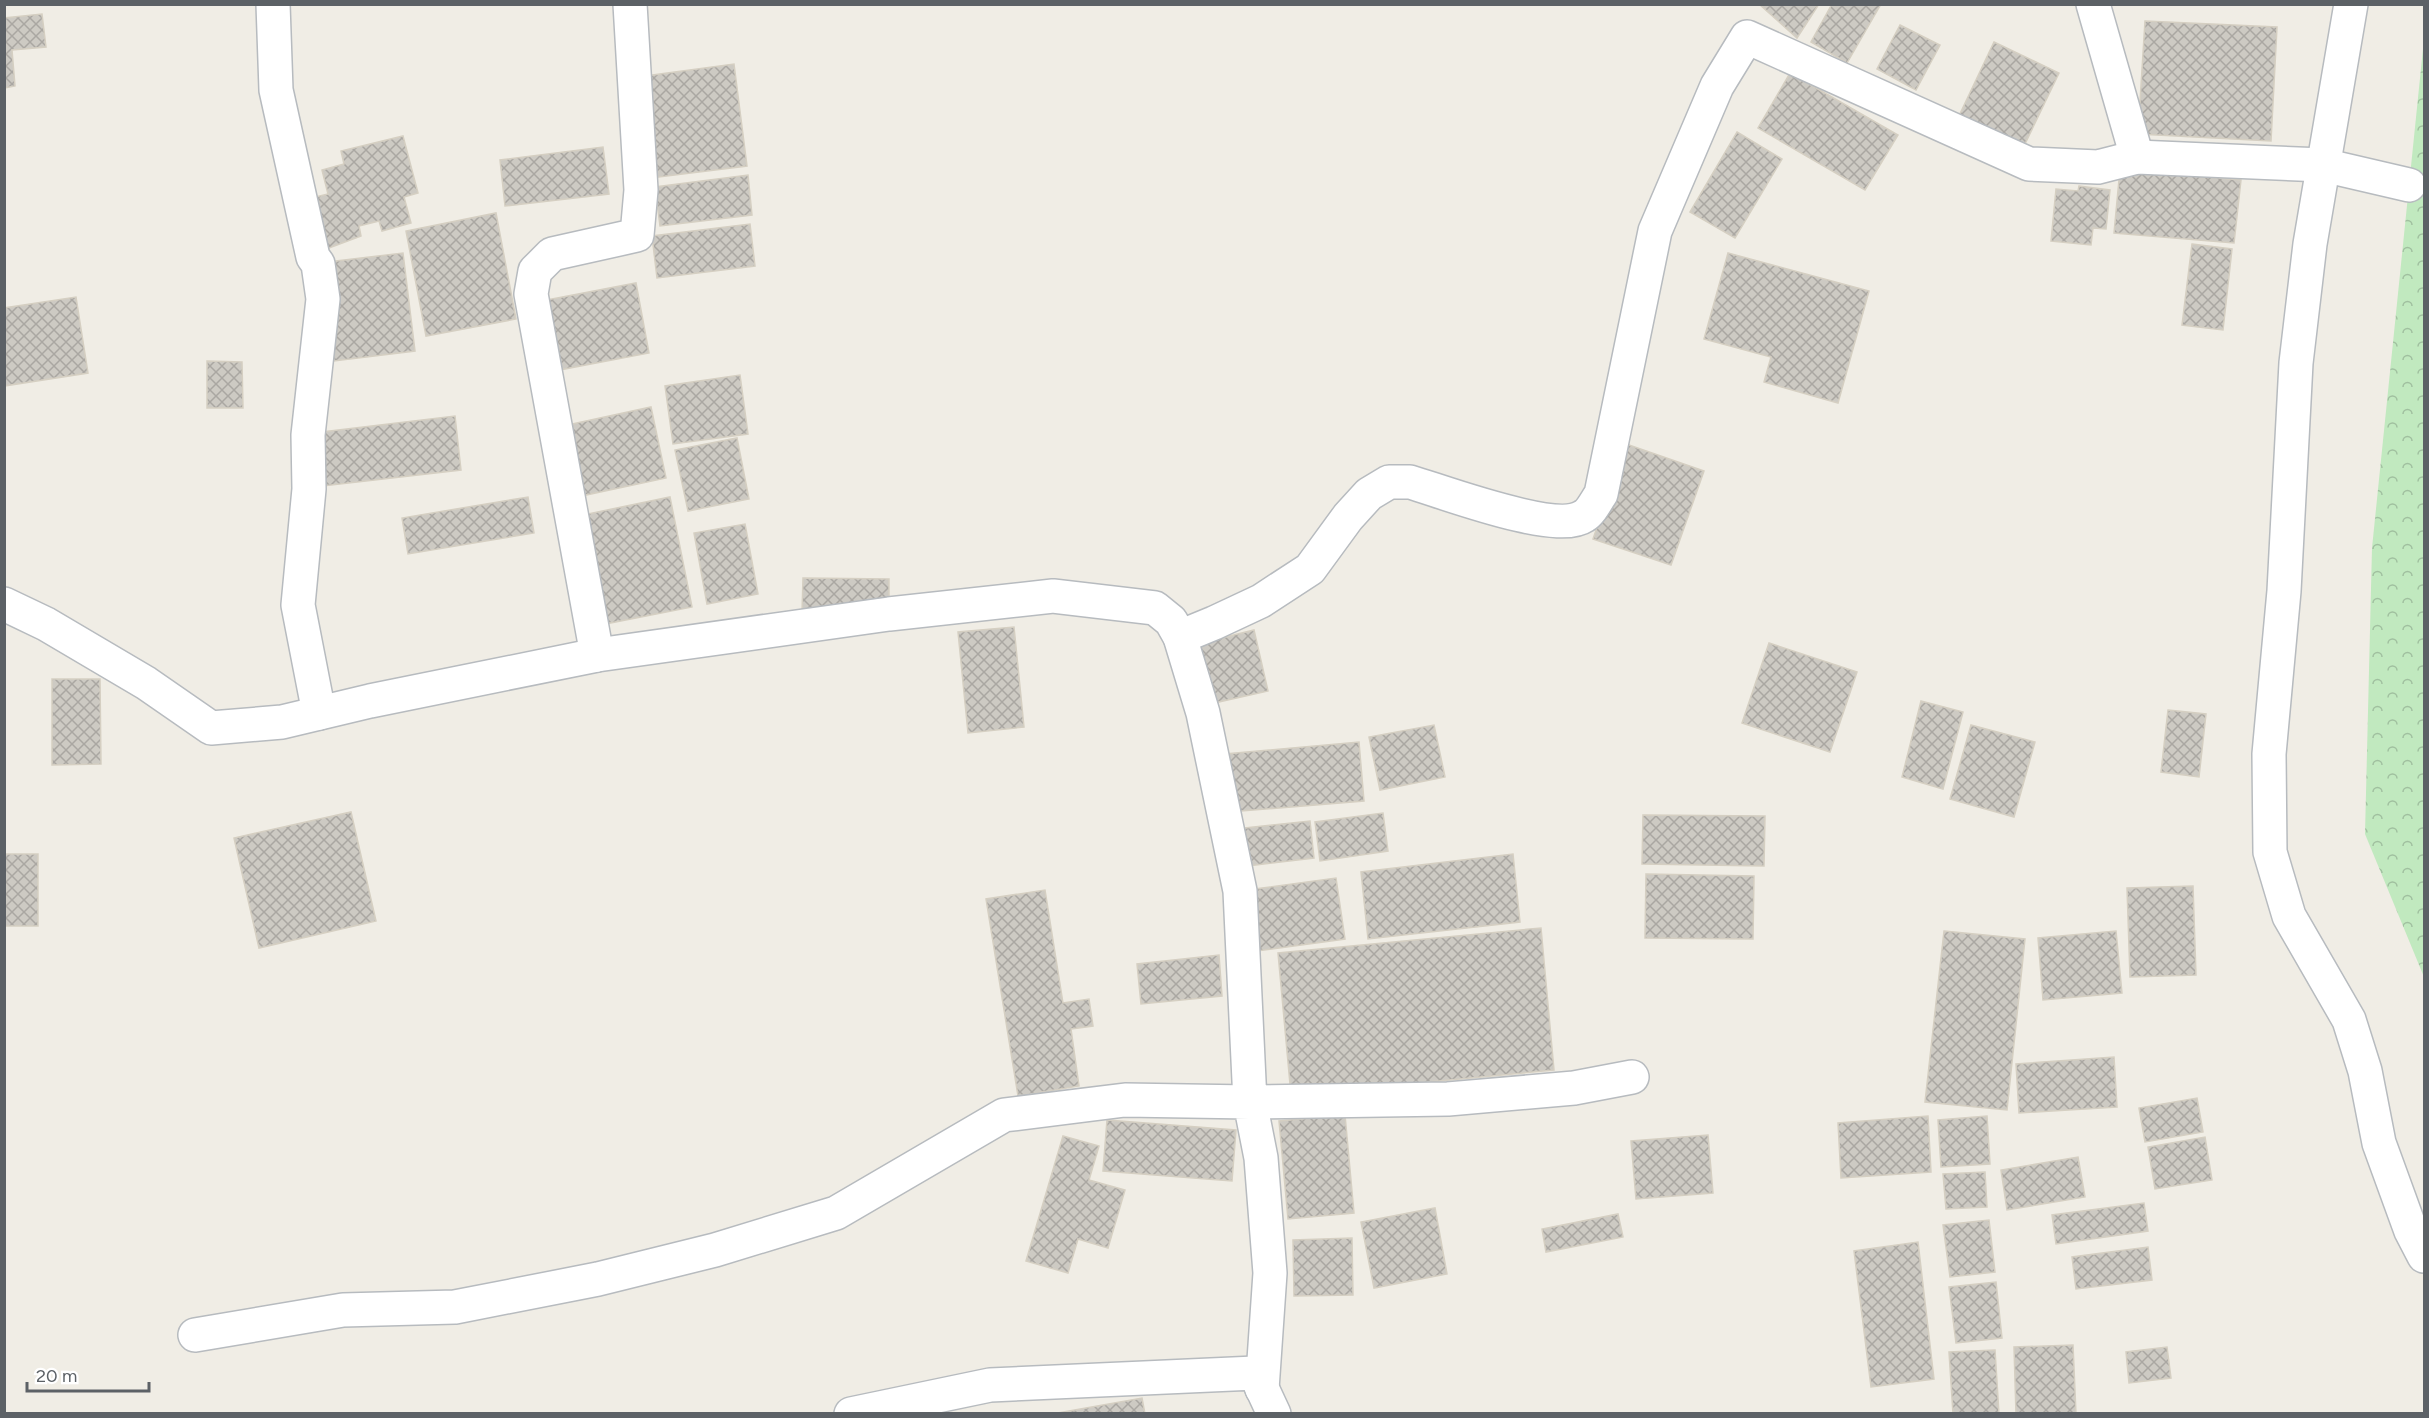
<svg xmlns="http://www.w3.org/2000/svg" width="2429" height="1418" viewBox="0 0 2429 1418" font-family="Figtree,sans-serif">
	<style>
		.park { fill: url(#park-crowns) }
		.building { fill: url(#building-cross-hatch); stroke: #d5cfc2; stroke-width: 1.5 }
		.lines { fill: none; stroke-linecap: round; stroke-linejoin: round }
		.minor-casing { stroke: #b7bbbf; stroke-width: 36 }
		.minor { stroke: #fff; stroke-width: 33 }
	</style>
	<defs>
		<pattern id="park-crowns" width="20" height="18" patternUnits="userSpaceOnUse" patternTransform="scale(1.5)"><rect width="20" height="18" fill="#c1e9bf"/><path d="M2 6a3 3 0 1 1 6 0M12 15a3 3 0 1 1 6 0" fill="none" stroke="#a0c09f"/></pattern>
		<pattern id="building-cross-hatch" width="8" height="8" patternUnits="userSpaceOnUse" patternTransform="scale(1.5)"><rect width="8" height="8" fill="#cdcac3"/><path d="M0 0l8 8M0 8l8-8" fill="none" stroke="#aaa7a2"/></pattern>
	</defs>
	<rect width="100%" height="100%" fill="#f0ede5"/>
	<polygon class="park" points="2424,39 2424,977 2365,834 2372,548"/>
	<g class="building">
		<polygon points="1759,4 1819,4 1797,38"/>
		<polygon points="1832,4 1881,4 1847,63 1811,42"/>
		<polygon points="42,14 46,47 12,50 15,86 4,88 4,18"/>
		<polygon points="2145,21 2277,27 2271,141 2138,134"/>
		<polygon points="1900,25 1940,45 1916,90 1877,69"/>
		<polygon points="1994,42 2059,73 2024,146 1959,116"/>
		<polygon points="734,64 747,166 651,178 638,77"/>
		<polygon points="1790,73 1898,135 1865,190 1758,128"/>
		<polygon points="1737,132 1782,159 1735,238 1690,212"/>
		<polygon points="403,136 418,193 404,197 411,223 382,231 379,221 359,226 361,236 313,254 303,200 328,194 322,170 344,164 341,151"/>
		<polygon points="603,147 609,194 505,206 500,160"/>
		<polygon points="2120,169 2241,180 2234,243 2114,233"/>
		<polygon points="748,175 752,215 660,226 655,187"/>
		<polygon points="2079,186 2110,190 2106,229 2093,228 2091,245 2051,241 2056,189 2078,191"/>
		<polygon points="496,213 516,319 426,336 406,231"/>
		<polygon points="750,224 755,266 657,278 652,236"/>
		<polygon points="2192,244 2232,249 2223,330 2182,325"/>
		<polygon points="403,253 415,351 334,361 330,332 336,332 328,262"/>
		<polygon points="1728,253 1869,291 1838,403 1764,382 1771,357 1704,339"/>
		<polygon points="636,283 649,353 554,371 541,301"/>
		<polygon points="76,297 88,373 4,386 4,308"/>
		<polygon points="207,361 242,362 243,408 207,408"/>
		<polygon points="740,375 748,434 673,444 665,386"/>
		<polygon points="651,407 666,478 572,498 558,427"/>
		<polygon points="455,416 461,470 323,486 322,432"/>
		<polygon points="737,438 749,499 688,511 675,450"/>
		<polygon points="1626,444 1704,471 1671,565 1593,539"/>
		<polygon points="528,497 534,533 408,554 402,518"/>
		<polygon points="670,497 692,607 600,625 578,516"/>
		<polygon points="745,524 758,594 707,604 694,533"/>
		<polygon points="803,578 889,579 889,614 802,613"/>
		<polygon points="1014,627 1024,727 968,733 958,632"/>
		<polygon points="1254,630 1268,691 1214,703 1197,644"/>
		<polygon points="1769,643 1857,672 1830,752 1742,723"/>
		<polygon points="52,679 100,679 101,764 52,765"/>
		<polygon points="1921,701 1963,712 1943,789 1902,777"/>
		<polygon points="2168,710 2206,714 2199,777 2161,772"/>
		<polygon points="1434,725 1445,777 1380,790 1369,737"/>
		<polygon points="1971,725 2035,742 2014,817 1950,799"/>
		<polygon points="1359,742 1364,801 1229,812 1225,754"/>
		<polygon points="351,812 376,921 259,948 234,838"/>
		<polygon points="1383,813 1388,851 1320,861 1315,822"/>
		<polygon points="1643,815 1765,816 1764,866 1642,864"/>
		<polygon points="1310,821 1314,858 1240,867 1236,829"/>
		<rect x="4" y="854" width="34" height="72"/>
		<polygon points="1513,854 1520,922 1368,939 1361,872"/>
		<polygon points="1646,874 1754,876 1753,939 1645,938"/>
		<polygon points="1336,878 1345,939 1249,952 1240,891"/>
		<polygon points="2193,886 2196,975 2130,977 2127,888"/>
		<polygon points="1045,890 1063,1003 1089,999 1093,1026 1071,1029 1079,1086 1018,1096 986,899"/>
		<polygon points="1541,928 1554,1070 1291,1095 1278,953"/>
		<polygon points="1944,931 2025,939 2007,1110 1925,1102"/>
		<polygon points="2116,931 2122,993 2043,1000 2038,938"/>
		<polygon points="1219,955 1222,996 1141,1004 1137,964"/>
		<polygon points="2114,1057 2117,1107 2019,1113 2016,1064"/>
		<polygon points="2197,1098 2203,1132 2145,1142 2139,1108"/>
		<polygon points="1345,1115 1354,1213 1288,1219 1279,1121"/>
		<polygon points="1928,1116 1931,1172 1841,1178 1838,1123"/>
		<polygon points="1987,1116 1990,1164 1941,1167 1938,1120"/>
		<polygon points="1107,1120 1236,1130 1232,1181 1103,1171"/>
		<polygon points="1708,1135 1713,1193 1636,1199 1631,1141"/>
		<polygon points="1063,1136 1099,1146 1089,1180 1125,1190 1108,1248 1078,1239 1068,1273 1026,1261"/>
		<polygon points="2205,1137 2212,1180 2155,1189 2148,1147"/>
		<polygon points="2078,1157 2085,1197 2007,1210 2001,1170"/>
		<polygon points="1985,1172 1987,1207 1946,1209 1943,1174"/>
		<polygon points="2144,1203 2148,1231 2056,1244 2052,1215"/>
		<polygon points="1435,1208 1447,1274 1374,1288 1361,1222"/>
		<polygon points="1618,1214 1623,1237 1546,1252 1542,1229"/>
		<polygon points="1989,1220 1995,1272 1950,1277 1943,1225"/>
		<polygon points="1352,1238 1353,1295 1294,1296 1293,1240"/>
		<polygon points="1918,1242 1934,1379 1871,1387 1854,1251"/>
		<polygon points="2148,1247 2152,1280 2076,1289 2072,1257"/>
		<polygon points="1996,1282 2002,1338 1956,1343 1949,1287"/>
		<polygon points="2073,1345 2076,1414 2016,1414 2014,1347"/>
		<polygon points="2167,1347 2171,1378 2129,1383 2126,1352"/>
		<polygon points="1995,1350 1999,1414 1953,1414 1949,1352"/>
		<polygon points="1142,1398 1145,1414 1052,1414"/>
	</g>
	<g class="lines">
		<g class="minor-casing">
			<g id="minor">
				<polyline points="273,4 276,90 313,257 318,264 323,299 308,435 309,489 298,605 319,713"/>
				<polyline points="2093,4 2137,157"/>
				<polyline points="2351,4 2310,244 2296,363 2284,591 2269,754 2270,852 2289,916 2349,1020 2365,1071 2379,1143 2411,1231 2424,1256"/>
				<polyline points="4,604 46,624 146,683 211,728 282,722 370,701 597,655 889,614 1053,596 1155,608 1171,621 1180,637 1203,713 1240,891 1250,1102 1448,1099 1574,1088 1632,1077"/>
				<path d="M1180 637 1214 623 1261 601 1310 569 1348 517 1369 494 1389 482H1410C1444 492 1556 535 1584 516 1591 512 1596 501 1601 494L1655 231 1717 86 1747 37 2029 164 2098 167 2137 157 2323 165 2409 185"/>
				<polyline points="597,655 531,294 535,271 552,254 637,235 641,190 630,4"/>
				<polyline points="195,1335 343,1310 455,1307 598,1279 715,1250 836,1213 1004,1115 1125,1100 1250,1102 1261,1158 1270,1273 1262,1389"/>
				<polyline points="851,1414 990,1385 1255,1373 1274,1414"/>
			</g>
		</g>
		<use href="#minor" class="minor"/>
	</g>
	<rect width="2429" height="1418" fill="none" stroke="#5c6166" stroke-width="12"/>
	<path d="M27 1382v9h122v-9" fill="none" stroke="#5c6166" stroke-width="3"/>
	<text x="36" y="1382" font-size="18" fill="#5c6166" stroke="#ffffff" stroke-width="4.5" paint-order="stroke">20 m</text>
</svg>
